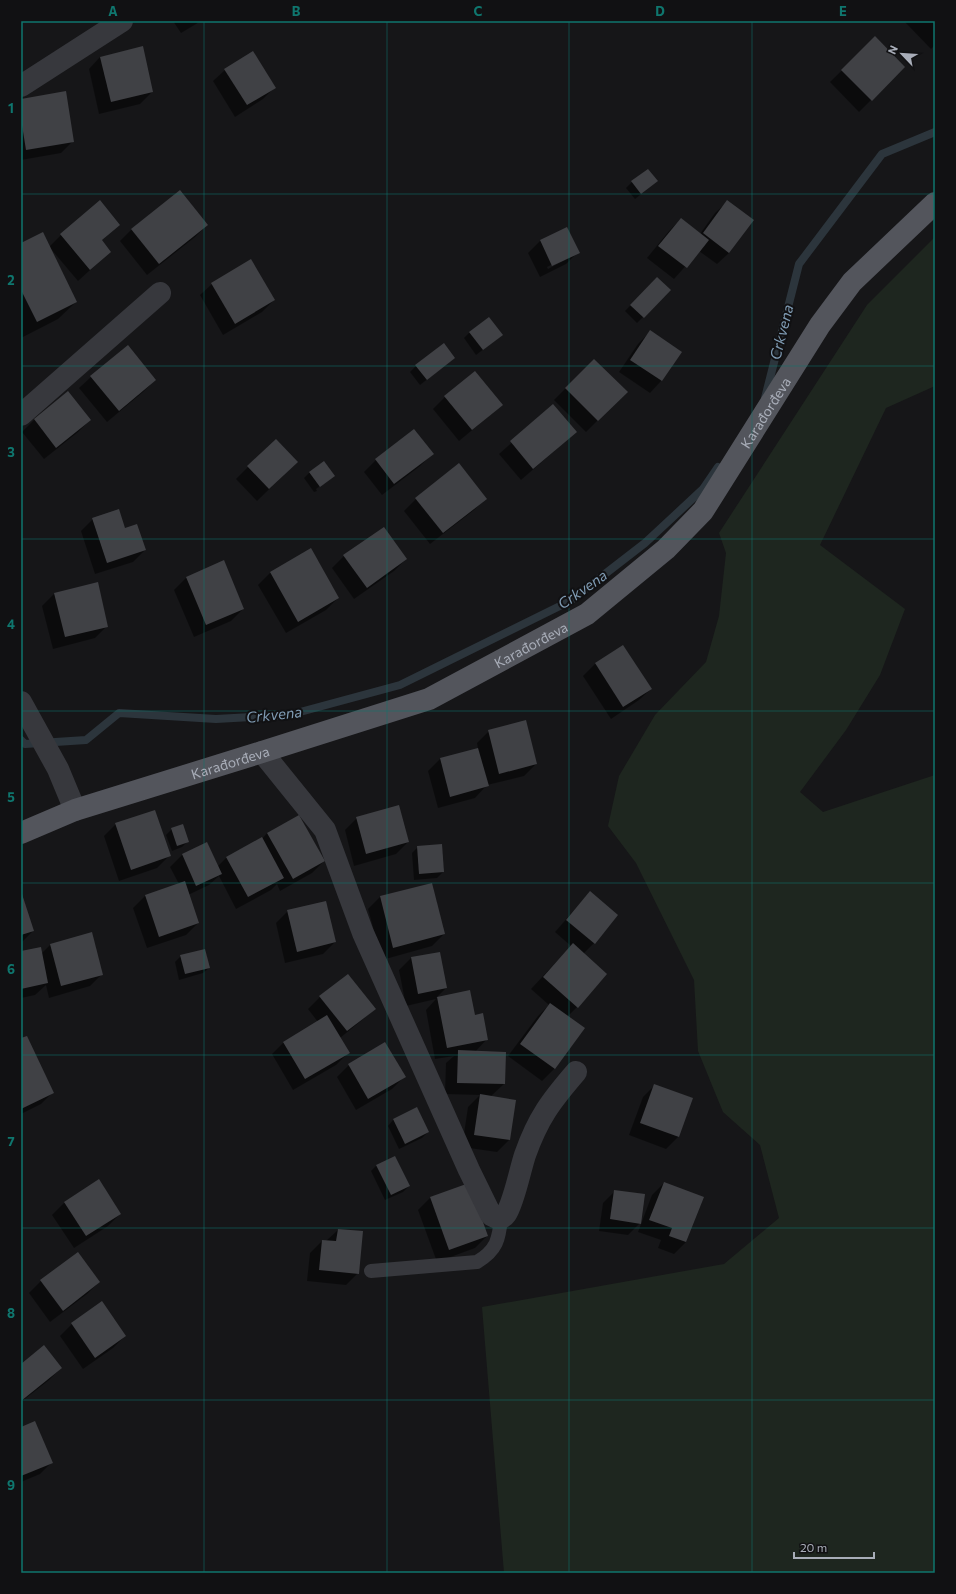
<svg xmlns="http://www.w3.org/2000/svg" width="956" height="1594" viewBox="0 0 956 1594" font-family="Commissioner,sans-serif">
	<style>
		.green { fill: #1e261f }
		.shadow { fill: #0007; fill-rule: evenodd }
		.lines { fill: none; stroke-linecap: round; stroke-linejoin: round }
		.stream { stroke: #2c353c; stroke-width: 8 }
		.building { fill: #404145 }
		.service { stroke: #37383d; stroke-width: 14 }
		.minor { stroke: #37383d; stroke-width: 22 }
		.primary { stroke: #53555c; stroke-width: 22 }
		.grid { fill: none; stroke: #0f766e; stroke-width: 1; stroke-opacity: 0.55 }
		.labels { text-anchor: middle; dominant-baseline: central; stroke-width: 4; stroke-linejoin: round; paint-order: stroke }
		.street-label { font-size: 14px; fill: #a8adb8; stroke: #111113 }
		.water-label { font-size: 15px; font-style: italic; fill: #7f9bb3; stroke: #111113 }
		.neatline { fill: none; stroke: #0f766e; stroke-width: 1.5 }
		.grid-label { font-size: 13px; text-anchor: middle; font-weight: bold; fill: #0f766e }
	</style>
	<rect width="100%" height="100%" fill="#161618"/>
	<polygon class="green" points="935,237 935,386 886,408 820,545 905,609 880,675 846,730 800,792 823,812 935,775 935,1573 504,1573 482,1307 724,1264 779,1218 760,1145 723,1112 698,1051 694,980 636,863 608,826 619,776 655,715 706,662 719,616 726,553 719,533 867,305"/>
	<g class="shadow">
		<polygon points="173,21 201,21 181,33"/>
		<polygon points="904,21 935,21 935,45 931,49"/>
		<polygon points="875,38 904,67 859,112 830,82"/>
		<polygon points="100,57 152,92 140,104 99,114 89,69"/>
		<polygon points="225,70 275,87 263,99 235,117 213,81"/>
		<polygon points="21,100 73,141 61,153 21,160"/>
		<polygon points="632,182 650,187 635,199 626,188"/>
		<polygon points="727,202 729,253 717,264 699,251 674,279 647,258 669,231 681,219 700,234 715,213"/>
		<polygon points="119,224 101,241 110,252 78,281 51,249 76,302 58,319 21,338 21,244 49,247 61,235"/>
		<polygon points="207,225 195,237 147,275 120,241 132,229"/>
		<path d="M567 228 578 252 566 264 540 277 528 253 540 241ZM565 258V260L548 269 547 267Z"/>
		<polygon points="657,278 670,290 637,323 625,311"/>
		<polygon points="212,284 274,300 262,312 223,335 200,295"/>
		<polygon points="470,332 502,335 476,355 464,338"/>
		<polygon points="650,332 661,381 650,393 619,372 638,344"/>
		<polygon points="454,358 420,385 410,372 416,366"/>
		<polygon points="594,360 626,392 586,432 554,400"/>
		<polygon points="91,377 155,380 143,392 107,422 79,388"/>
		<polygon points="68,393 90,420 78,432 44,459 22,432 34,420"/>
		<polygon points="445,397 501,405 489,416 459,441 433,409"/>
		<polygon points="553,406 576,432 521,480 499,454"/>
		<polygon points="432,454 420,466 382,495 364,472 376,460"/>
		<polygon points="297,462 257,501 236,479 248,467"/>
		<polygon points="310,472 334,476 316,489 317,491 314,492 304,478"/>
		<polygon points="486,498 474,510 430,544 404,511 416,499"/>
		<polygon points="93,519 125,530 145,550 133,562 95,574 81,531"/>
		<polygon points="310,550 338,598 326,610 286,633 258,585 270,573"/>
		<polygon points="344,556 406,559 394,571 354,599 332,568"/>
		<polygon points="224,562 243,609 231,621 194,637 174,590 186,578"/>
		<polygon points="54,594 107,626 95,638 53,649 42,606"/>
		<polygon points="623,646 651,689 639,700 611,719 583,676 595,664"/>
		<polygon points="489,731 536,764 524,776 487,785 475,798 438,808 428,771 440,759 478,749 477,743"/>
		<polygon points="357,818 408,842 396,854 354,866 345,830"/>
		<polygon points="116,824 169,856 157,868 119,881 104,836"/>
		<polygon points="172,829 188,841 182,847 172,851 166,835"/>
		<polygon points="267,833 324,861 312,873 280,891 277,884 271,890 236,909 219,876 209,885 188,895 198,923 186,935 147,948 133,908 145,896 179,884 170,867 182,855 207,843 218,866 227,857 262,839"/>
		<polygon points="418,847 443,872 437,878 414,880 412,853"/>
		<polygon points="590,892 594,943 583,954 577,1007 567,1017 583,1028 554,1069 542,1081 508,1056 538,1016 549,1005 531,989 571,946 555,932"/>
		<polygon points="21,893 33,931 21,943"/>
		<polygon points="380,897 444,934 432,946 382,960 368,909"/>
		<polygon points="288,911 335,942 323,954 285,963 276,923"/>
		<polygon points="92,934 102,974 90,986 49,998 46,985 35,995 21,998 21,952 41,954 50,945"/>
		<polygon points="181,956 209,968 203,973 179,980 175,962"/>
		<polygon points="411,958 446,988 436,998 470,992 474,1016 487,1039 475,1052 504,1084 490,1097 515,1101 509,1140 497,1152 462,1147 468,1107 480,1095 445,1094 446,1063 454,1056 435,1059 426,1010 436,999 406,1006 399,970"/>
		<polygon points="320,997 374,1009 362,1020 340,1038 348,1053 336,1065 293,1090 272,1054 284,1042 318,1022 308,1009"/>
		<polygon points="21,1039 53,1092 41,1104 21,1114"/>
		<polygon points="349,1065 404,1077 392,1089 356,1110 337,1077"/>
		<polygon points="655,1085 692,1098 678,1137 666,1149 629,1135 643,1097"/>
		<polygon points="417,1108 428,1132 422,1138 399,1149 388,1126 393,1120"/>
		<polygon points="377,1165 409,1186 403,1192 385,1200 371,1171"/>
		<polygon points="99,1181 120,1214 108,1226 74,1248 52,1215 64,1203"/>
		<polygon points="664,1183 686,1242 674,1254 658,1248 661,1240 638,1232 652,1195"/>
		<polygon points="468,1184 487,1236 475,1248 437,1262 418,1210 430,1198"/>
		<polygon points="615,1191 640,1223 628,1235 599,1231 603,1203"/>
		<polygon points="338,1230 358,1273 346,1285 307,1281 310,1253 322,1241 326,1241"/>
		<polygon points="77,1254 99,1282 87,1294 50,1322 29,1293 41,1281"/>
		<polygon points="72,1324 125,1336 113,1348 83,1369 60,1336"/>
		<polygon points="21,1365 61,1368 49,1380 21,1402"/>
		<polygon points="21,1428 52,1462 40,1474 21,1482"/>
	</g>
	<g class="lines">
		<g class="stream">
			<polyline points="765,398 799,264 882,154 935,132"/>
			<polyline points="21,740 25,744 86,740 119,713 216,719 289,715 400,685 570,601 645,543 703,489 718,467"/>
		</g>
	</g>
	<g class="building">
		<polygon points="875,36 905,67 872,101 841,70"/>
		<polygon points="143,46 153,92 111,102 100,57"/>
		<polygon points="253,51 276,88 247,105 224,69"/>
		<polygon points="66,91 74,142 26,150 21,119 21,99"/>
		<polygon points="648,169 658,181 641,194 631,181"/>
		<polygon points="180,190 208,225 159,264 131,229"/>
		<polygon points="100,200 120,225 102,240 111,252 90,270 60,234"/>
		<polygon points="727,200 754,220 729,253 703,233"/>
		<polygon points="681,218 709,240 687,268 658,246"/>
		<polygon points="567,227 580,253 552,266 540,240"/>
		<polygon points="43,232 77,302 37,322 21,290 21,243"/>
		<polygon points="251,259 275,300 235,324 211,283"/>
		<polygon points="657,277 671,290 644,318 630,305"/>
		<polygon points="489,317 503,335 483,350 469,332"/>
		<polygon points="650,330 682,352 662,381 630,360"/>
		<polygon points="444,343 455,358 427,380 415,365"/>
		<polygon points="128,345 156,380 119,411 90,376"/>
		<polygon points="594,359 628,392 598,421 565,388"/>
		<polygon points="475,371 503,405 472,430 444,396"/>
		<polygon points="68,391 91,420 56,448 34,419"/>
		<polygon points="553,404 577,432 533,469 510,441"/>
		<polygon points="414,429 434,454 394,484 375,459"/>
		<polygon points="276,439 298,462 269,489 247,466"/>
		<polygon points="324,461 335,476 320,487 309,472"/>
		<polygon points="459,463 487,499 443,533 415,498"/>
		<polygon points="119,509 125,528 137,524 146,550 107,563 92,518"/>
		<polygon points="384,527 407,559 367,588 343,555"/>
		<polygon points="311,548 339,598 298,622 270,572"/>
		<polygon points="224,560 244,609 206,625 186,577"/>
		<polygon points="98,582 108,627 65,637 54,593"/>
		<polygon points="623,645 652,689 623,707 595,663"/>
		<polygon points="526,720 537,764 499,774 488,730"/>
		<polygon points="478,748 489,786 450,797 440,758"/>
		<polygon points="399,805 409,842 366,854 356,817"/>
		<polygon points="155,810 171,856 131,870 115,823"/>
		<polygon points="299,815 325,861 293,879 267,833"/>
		<polygon points="183,824 189,842 177,846 171,828"/>
		<polygon points="262,837 284,878 248,897 226,857"/>
		<polygon points="207,842 222,874 196,886 182,854"/>
		<polygon points="442,844 444,872 419,874 417,846"/>
		<polygon points="185,881 199,923 159,937 145,895"/>
		<polygon points="432,883 445,934 393,948 380,896"/>
		<polygon points="21,891 34,931 21,935"/>
		<polygon points="590,891 618,915 595,944 566,920"/>
		<polygon points="326,901 336,942 297,952 287,910"/>
		<polygon points="92,932 103,975 61,986 50,944"/>
		<polygon points="573,943 607,974 578,1008 543,977"/>
		<polygon points="41,947 48,983 21,989 21,951"/>
		<polygon points="205,949 210,968 185,974 180,955"/>
		<polygon points="440,952 447,988 418,994 411,957"/>
		<polygon points="348,974 376,1009 347,1031 319,996"/>
		<polygon points="470,990 475,1015 483,1013 488,1040 447,1048 437,997"/>
		<polygon points="550,1003 585,1028 555,1069 520,1044"/>
		<polygon points="327,1015 350,1053 305,1079 283,1042"/>
		<polygon points="27,1036 54,1093 21,1109 21,1038"/>
		<polygon points="385,1042 406,1077 368,1099 348,1064"/>
		<polygon points="458,1050 506,1052 505,1084 457,1083"/>
		<polygon points="654,1084 693,1098 679,1137 640,1123"/>
		<polygon points="480,1094 516,1100 510,1140 474,1135"/>
		<polygon points="417,1107 429,1132 405,1144 393,1119"/>
		<polygon points="395,1156 410,1186 391,1195 376,1165"/>
		<polygon points="99,1179 121,1214 86,1236 64,1202"/>
		<polygon points="664,1182 704,1197 686,1242 669,1236 672,1228 649,1220"/>
		<polygon points="469,1183 488,1236 449,1250 430,1197"/>
		<polygon points="614,1190 645,1194 641,1224 610,1219"/>
		<polygon points="338,1229 363,1231 359,1274 319,1270 322,1240 336,1241"/>
		<polygon points="78,1252 100,1282 63,1311 40,1280"/>
		<polygon points="102,1301 126,1336 95,1358 71,1323"/>
		<polygon points="44,1345 62,1368 21,1401 21,1364"/>
		<polygon points="35,1421 53,1463 21,1476 21,1427"/>
	</g>
	<g class="lines">
		<path class="service" d="M371 1271 477 1262C497 1250 499 1239 501 1218"/>
		<g class="minor">
			<polyline points="21,86 122,21"/>
			<polyline points="21,415 160,293"/>
			<polyline points="21,702 58,769 75,810"/>
			<path d="M262 752 325 830 363 933 469 1170 491 1215C496 1218 502 1220 506 1214 514 1202 520 1170 525 1155 538 1118 551 1101 576 1072"/>
		</g>
		<path class="primary" id="s1" d="M21 833 75 810 262 752 429 699 587 614 666 549 703 511 820 325 852 282 935 203"/>
	</g>
	<path class="grid" d="M204 21V1573M387 21V1573M569 21V1573M752 21V1573M21 194H935M21 366H935M21 539H935M21 711H935M21 883H935M21 1055H935M21 1228H935M21 1400H935"/>
	<g class="labels">
		<g class="street-label">
			<text stroke="none"><textPath href="#s1" startOffset="881">Karađorđeva</textPath></text>
			<text stroke="none"><textPath href="#s1" startOffset="545">Karađorđeva</textPath></text>
			<text stroke="none"><textPath href="#s1" startOffset="221">Karađorđeva</textPath></text>
		</g>
		<g class="water-label">
			<text transform="translate(781 332) rotate(-76)">Crkvena</text>
			<text transform="translate(582 589) rotate(-35)">Crkvena</text>
			<text transform="translate(274 714) rotate(-6)">Crkvena</text>
		</g>
	</g>
	<rect width="956" height="1594" fill="none" stroke="#111113" stroke-width="44"/>
	<g transform="translate(902 54) rotate(295)" stroke="#111113" stroke-width="3" paint-order="stroke">
	<path d="M0-3L7 15L0 10L-7 15Z" fill="#a8adb8"/>
	<text y="-6" font-size="11" font-weight="bold" text-anchor="middle" fill="#a8adb8">N</text>
	</g>
	<path d="M794 1552v6h80v-6" fill="none" stroke="#a8adb8" stroke-width="2"/>
	<text x="800" y="1552" font-size="12" fill="#a8adb8" stroke="#111113" stroke-width="3" paint-order="stroke">20 m</text>
	<rect x="22" y="22" width="912" height="1550" class="neatline"/>
	<g class="grid-label">
		<text x="113" y="16">A</text>
		<text x="296" y="16">B</text>
		<text x="478" y="16">C</text>
		<text x="660" y="16">D</text>
		<text x="843" y="16">E</text>
		<text x="11" y="113">1</text>
		<text x="11" y="285">2</text>
		<text x="11" y="457">3</text>
		<text x="11" y="629">4</text>
		<text x="11" y="802">5</text>
		<text x="11" y="974">6</text>
		<text x="11" y="1146">7</text>
		<text x="11" y="1318">8</text>
		<text x="11" y="1490">9</text>
	</g>
</svg>
